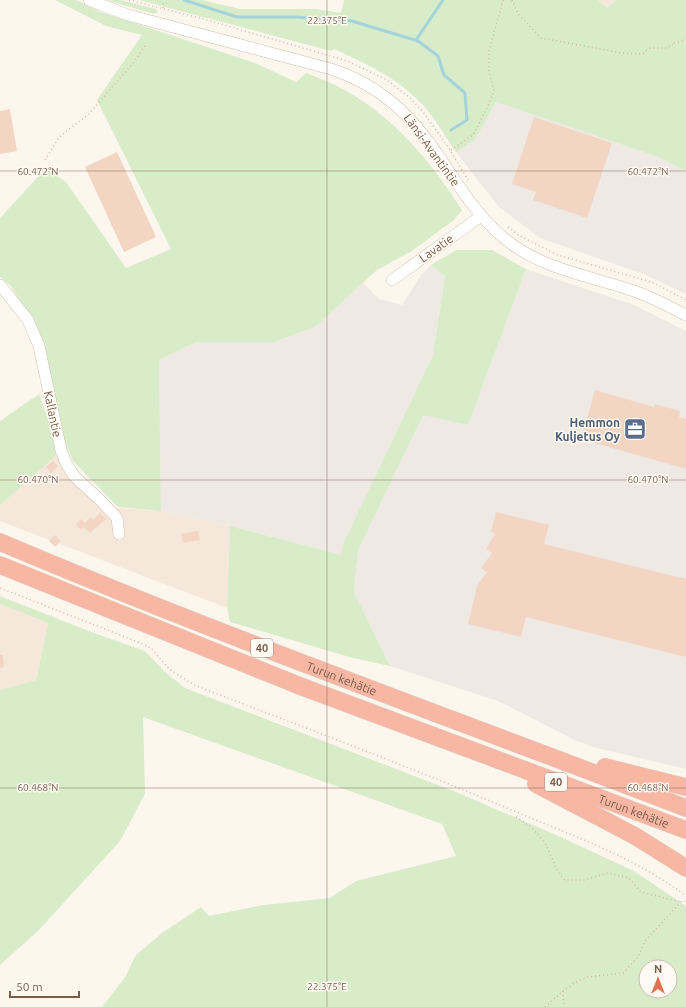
<svg xmlns="http://www.w3.org/2000/svg" width="686" height="1007" viewBox="0 0 686 1007" font-family="Ubuntu,sans-serif">
	<style>
		.residential { fill: #f5e8da }
		.industrial { fill: #efe9e4 }
		.green { fill: #d8ecc9; fill-rule: evenodd }
		.lines { fill: none; stroke-linecap: round; stroke-linejoin: round }
		.stream { stroke: #a5d3da; stroke-width: 3 }
		.building { fill: #f3d5c3 }
		.minor-casing { stroke: #d1beb0; stroke-width: 12 }
		.highway-casing { stroke: #dad1cd; stroke-width: 18 }
		.path { stroke: #d9b8a5; stroke-width: 1.5; stroke-dasharray: 1 3; stroke-linecap: butt }
		.minor { stroke: #fff; stroke-width: 11 }
		.highway { stroke: #f7b7a3; stroke-width: 17 }
		.ticks { fill: none; stroke: #7a5c4d; stroke-width: 1; stroke-opacity: 0.45 }
		.labels { text-anchor: middle; dominant-baseline: central; stroke-width: 3; stroke-linejoin: round; paint-order: stroke }
		.shield { fill: #fffaf3; stroke: #a28b7f; stroke-width: 1 }
		.shield-label { font-size: 11px; font-weight: bold; fill: #7a5c4d }
		.street-label { font-size: 12px; fill: #7a5c4d; stroke: #fffaf3 }
		.service-label { font-size: 12px; font-weight: bold; fill: #4e5e75; stroke: #fffaf3; text-anchor: end }
		.ticks-label { font-size: 10px; text-anchor: middle; fill: #7a5c4d; stroke: #fffaf3; stroke-width: 3; stroke-linejoin: round; paint-order: stroke }
	</style>
	<rect width="100%" height="100%" fill="#fdf6ec"/>
	<g class="residential">
		<polygon points="598,0 617,0 607,7"/>
		<polygon points="56,456 105,507 161,511 230,526 227,608 0,521 0,505"/>
		<polygon points="0,604 48,623 36,680 0,690"/>
	</g>
	<g class="industrial">
		<polygon points="496,102 658,157 686,171 686,294 646,275 540,238 499,207 456,152 475,140"/>
		<polygon points="431,265 445,276 433,355 342,546 342,555 230,526 161,511 159,360 196,342 274,342 315,327 363,283 379,299 402,305 421,275"/>
		<polygon points="526,269 634,305 686,331 686,769 593,747 575,740 498,701 390,666 354,592 358,550 423,414 468,425"/>
	</g>
	<g class="green">
		<path d="M55 0H76L101 12 255 63 296 82 306 73C317 77 327 81 337 86 391 113 430 160 462 210L454 220 412 251 377 270 315 327 274 342H196L159 360 161 511 118 507 73 461 63 438 40 334 11 286 0 277V218L46 168 66 182 126 268 171 249 97 100 142 35 106 26Z"/>
		<polygon points="107,0 120,0 156,9 158,12 154,14"/>
		<path d="M139 0H202L240 9H316L341 13 344 0H598L607 7 617 0H686V171L658 157 496 102 475 140 456 152C444 135 433 114 418 100 394 76 364 63 334 49L331 51Z"/>
		<polygon points="456,250 492,250 526,269 468,425 423,415 358,550 354,592 390,666 353,658 230,622 227,608 230,526 342,555 342,546 433,355 445,276 431,265"/>
		<polygon points="39,394 51,427 56,456 0,505 0,421"/>
		<path d="M0 596 94 633 145 651 165 672 185 688 456 792 554 834 634 871 686 906V1007H102L126 976 135 956 162 933 201 907 209 916 264 905 330 898 356 881 456 856 442 824 143 717 145 794 120 841 39 930 0 965V690L36 680 48 623 0 604ZM646 967H670V991H646Z"/>
	</g>
	<g class="lines">
		<g class="stream">
			<polyline points="184,0 237,17 296,17 352,21 418,41 438,56 444,75 465,93 467,120 451,130"/>
			<polyline points="416,40 443,0"/>
		</g>
	</g>
	<g class="building">
		<polygon points="10,109 17,151 0,154 0,111"/>
		<polygon points="534,117 612,143 587,218 533,200 536,192 512,184"/>
		<polygon points="117,152 156,237 124,252 85,167"/>
		<polygon points="595,390 654,407 655,404 680,411 679,417 686,419 686,469 581,439"/>
		<polygon points="53,461 58,466 51,473 46,467"/>
		<polygon points="496,512 549,525 544,544 686,579 686,657 526,617 521,637 468,624 477,586 487,572 481,568 492,553 486,549 495,534 491,531"/>
		<polygon points="100,513 106,519 90,533 84,527 81,530 76,524 81,519 85,523 91,517 93,520"/>
		<polygon points="198,531 200,540 183,543 181,534"/>
		<polygon points="55,535 61,541 55,547 49,541"/>
		<polygon points="0,655 3,655 4,667 0,668"/>
	</g>
	<g class="lines">
		<g class="minor-casing">
			<g id="minor">
				<path d="M89 0 128 15 331 69C382 86 411 115 441 159 460 188 478 217 505 239 540 268 589 276 631 290 650 296 668 306 686 315"/>
				<polyline points="392,280 481,216"/>
				<polyline points="0,285 28,320 39,346 61,450 66,463 74,476 99,499 117,518 119,534"/>
			</g>
		</g>
		<g class="highway-casing">
			<g id="highway">
				<path id="s1" d="M0 542C226 638 457 720 686 808"/>
				<path id="s2" d="M0 565 300 686 686 830"/>
				<polyline points="605,767 686,787"/>
				<polyline points="536,784 635,836 686,868"/>
			</g>
		</g>
		<g class="path">
			<polyline points="129,0 204,19 347,61 387,80 410,98 424,113 450,150 468,180"/>
			<polyline points="512,0 518,14 541,38 622,53 642,54 650,48 667,48 674,43"/>
			<polyline points="163,8 163,0"/>
			<polyline points="674,43 686,40"/>
			<polyline points="451,150 473,135 488,106 494,91 489,71 489,51 503,0"/>
			<polyline points="45,160 59,137 89,114 134,62 145,46"/>
			<polyline points="508,227 520,236 558,255 654,283 686,300"/>
			<path d="M0 588 143 644 151 648 169 669 194 685C303 727 413 768 521 814 577 837 637 859 686 896"/>
			<path d="M516 817C528 824 540 834 547 847 553 859 555 871 565 880H584L608 873 629 878 641 892 681 902"/>
			<polyline points="563,991 564,1007"/>
			<polyline points="545,1007 563,991 576,982 588,977 623,973 638,957 645,941 681,902 686,901"/>
		</g>
		<use href="#minor" class="minor"/>
		<use href="#highway" class="highway"/>
	</g>
	<path class="ticks" d="M327 0V1007M0 171H686M0 480H686M0 788H686"/>
	<defs>
		<g id="office-square" transform="scale(1.15)"><rect x="-9" y="-9" width="18" height="18" rx="4" fill="#5c6f8a" stroke="#fffaf3"/><path d="M-6-3h4V-5.5h4V-3h4V5H-6ZM-1-4.5V-3h2v-1.5ZM-6 0V1H6V0Z" fill="#fff"/></g>
	</defs>
	<g fill-rule="evenodd">
		<use href="#office-square" x="635" y="429"/>
	</g>
	<g class="labels">
		<g class="shield">
			<rect x="251" y="639" width="22" height="18" rx="3"/>
			<rect x="545" y="773" width="22" height="18" rx="3"/>
		</g>
		<g class="shield-label">
			<text x="262" y="648">40</text>
			<text x="556" y="782">40</text>
		</g>
		<g class="street-label">
			<text transform="translate(432 150) rotate(54)">Länsi-Avantintie</text>
			<text transform="translate(436 248) rotate(-36)">Lavatie</text>
			<text transform="translate(53 414) rotate(78)">Kallantie</text>
			<text stroke="none"><textPath href="#s1" startOffset="368">Turun kehätie</textPath></text>
			<text stroke="none"><textPath href="#s2" startOffset="680">Turun kehätie</textPath></text>
		</g>
		<g class="service-label">
			<text x="620" y="422">Hemmon<tspan x="620" dy="14">Kuljetus Oy</tspan></text>
		</g>
	</g>
	<g class="ticks-label">
		<text x="327" y="24">22.375°E</text>
		<text x="38" y="175">60.472°N</text>
		<text x="648" y="175">60.472°N</text>
		<text x="38" y="483">60.470°N</text>
		<text x="648" y="483">60.470°N</text>
		<text x="38" y="791">60.468°N</text>
		<text x="648" y="791">60.468°N</text>
		<text x="327" y="990">22.375°E</text>
	</g>
	<g transform="translate(658 979)"><circle r="19" fill="#fffaf3" stroke="#cabbb1"/>
	<path d="M0-3L7 15L0 10L-7 15Z" fill="#e76f51"/>
	<text y="-6" font-size="11" font-weight="bold" text-anchor="middle" fill="#7a5c4d">N</text>
	</g>
	<path d="M10 991v6h69v-6" fill="none" stroke="#7a5c4d" stroke-width="2"/>
	<text x="16" y="991" font-size="12" fill="#7a5c4d" stroke="#fffaf3" stroke-width="3" paint-order="stroke">50 m</text>
</svg>
